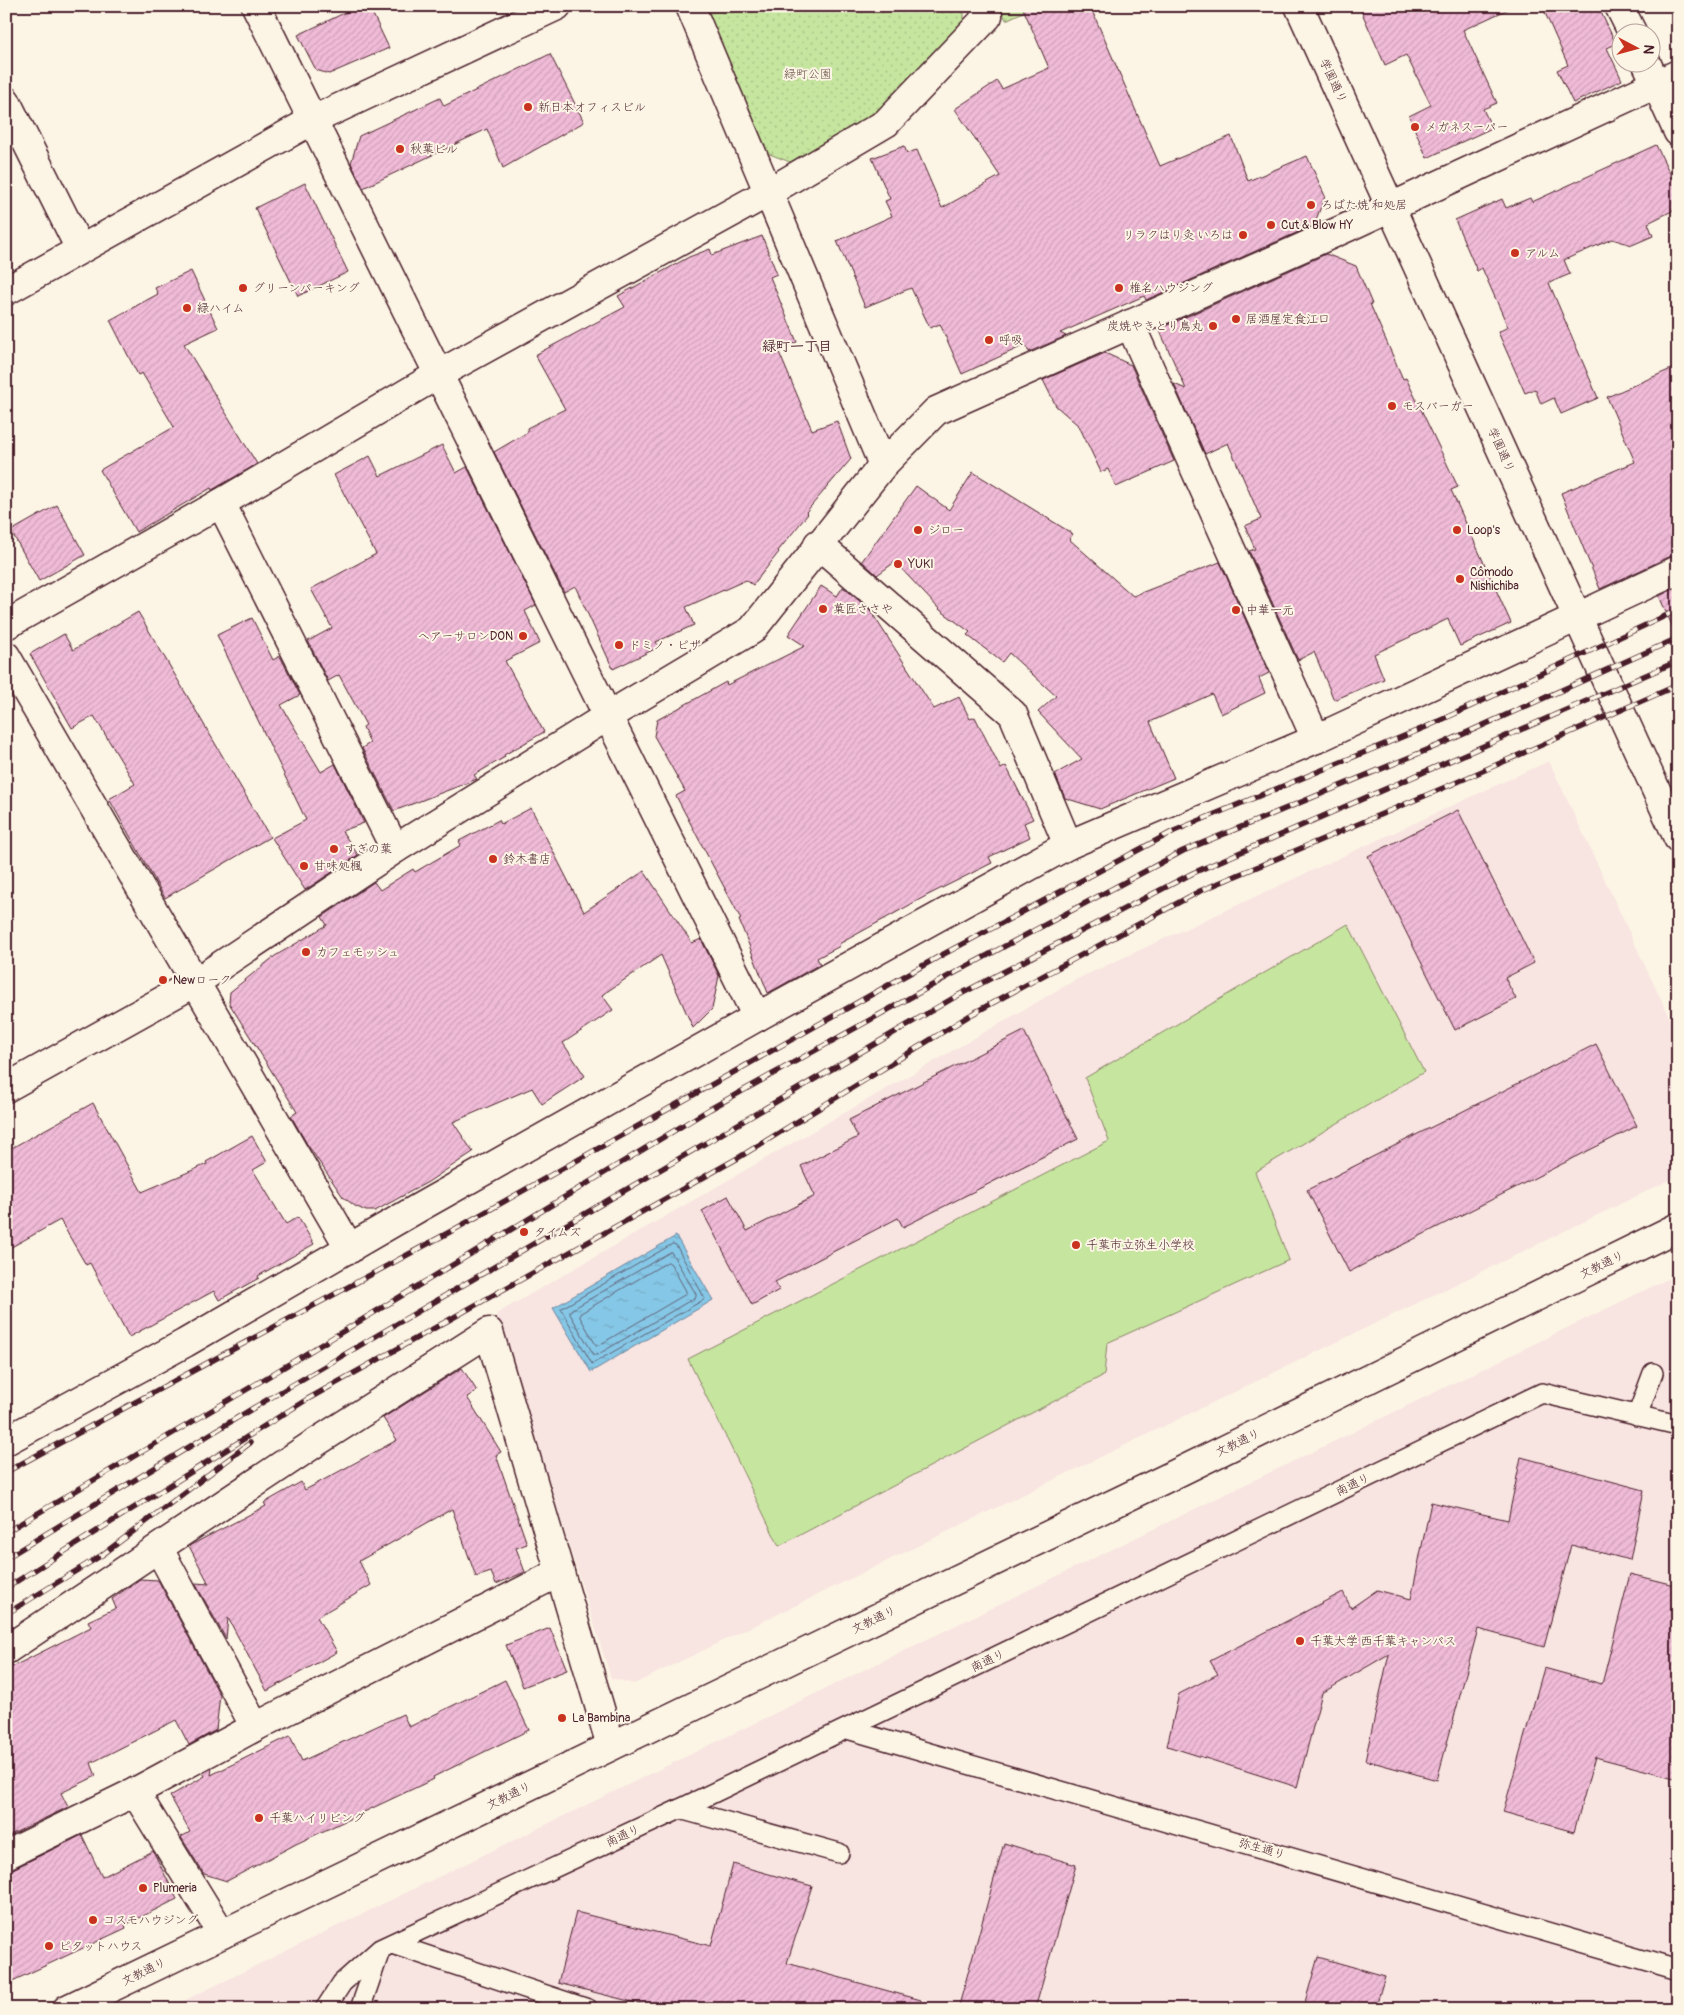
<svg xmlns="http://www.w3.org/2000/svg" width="1684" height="2015" viewBox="0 0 1684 2015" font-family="Pangolin,'Klee One',sans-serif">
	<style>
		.built { fill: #f8e4e1 }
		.park { fill: url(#park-dots); stroke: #888265 }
		.pitch { fill: #c6e69f; stroke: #888265 }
		.water { fill: url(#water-ripples); stroke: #6d849b }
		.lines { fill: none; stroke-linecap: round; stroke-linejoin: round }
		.shore { stroke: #626276; stroke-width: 1 }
		.building { fill: url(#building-hatch); stroke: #4a1f2b }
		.lane-casing { stroke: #4a1f2b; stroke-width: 22 }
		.street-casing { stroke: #4a1f2b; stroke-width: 31 }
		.secondary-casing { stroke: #4a1f2b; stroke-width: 31 }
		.lane { stroke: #fcf5e5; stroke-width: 19 }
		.street { stroke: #fcf5e5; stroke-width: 28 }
		.secondary { stroke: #fcf5e5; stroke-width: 28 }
		.rail-casing { stroke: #4a1f2b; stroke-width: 5.5 }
		.rail { stroke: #fcf5e5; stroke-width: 4; stroke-dasharray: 11; stroke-linecap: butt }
		.poi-dot { fill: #c8321e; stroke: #fcf5e5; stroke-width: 2 }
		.labels { text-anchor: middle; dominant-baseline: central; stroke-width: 4; stroke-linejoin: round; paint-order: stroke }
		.park-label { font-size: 12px; fill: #695148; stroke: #fcf5e5 }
		.street-label { font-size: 12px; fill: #4a1f2b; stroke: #fcf5e5 }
		.poi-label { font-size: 12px; fill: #4a1f2b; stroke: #fcf5e5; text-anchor: start }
		.neighbourhood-label { font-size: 14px; font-weight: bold; fill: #4a1f2b; stroke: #fcf5e5 }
	</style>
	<defs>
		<pattern id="park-dots" width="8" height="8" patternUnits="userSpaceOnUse" patternTransform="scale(1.25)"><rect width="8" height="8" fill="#c6e69f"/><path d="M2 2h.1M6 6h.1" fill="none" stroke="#acc589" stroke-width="1.8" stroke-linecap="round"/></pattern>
		<pattern id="water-ripples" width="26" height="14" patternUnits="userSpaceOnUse" patternTransform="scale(1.25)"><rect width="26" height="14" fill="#85c7e6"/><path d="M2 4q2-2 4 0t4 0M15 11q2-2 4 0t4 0" fill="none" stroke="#74aac5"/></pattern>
		<pattern id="building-hatch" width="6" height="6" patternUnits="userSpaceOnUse" patternTransform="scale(1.25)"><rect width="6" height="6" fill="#f0bbd7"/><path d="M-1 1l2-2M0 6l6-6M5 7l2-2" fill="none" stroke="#cfa0b9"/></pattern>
	</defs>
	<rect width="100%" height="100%" fill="#fcf5e5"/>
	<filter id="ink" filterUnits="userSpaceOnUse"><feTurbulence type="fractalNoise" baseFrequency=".02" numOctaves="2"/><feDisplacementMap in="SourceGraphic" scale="10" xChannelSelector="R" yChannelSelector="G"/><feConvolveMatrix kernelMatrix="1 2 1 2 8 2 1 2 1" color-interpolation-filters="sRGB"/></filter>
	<g filter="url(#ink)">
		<g class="built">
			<polygon points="1549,761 1678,1036 1678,1176 634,1684 611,1678 496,1314 1077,979"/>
			<polygon points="1678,1274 1678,2009 167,2009"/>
		</g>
		<g class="park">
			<polygon points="704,6 964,6 964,22 876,113 790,162 767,153"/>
			<polygon points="1000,6 1036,6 1006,20"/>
		</g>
		<polygon class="pitch" points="1348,924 1424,1072 1255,1172 1289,1260 1107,1343 1104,1375 779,1546 688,1359 1109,1141 1085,1078"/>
		<polygon class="water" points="676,1236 713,1300 591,1372 553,1308"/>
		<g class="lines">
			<g class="shore">
				<polygon points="673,1244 676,1245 705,1299 592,1364 561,1309"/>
				<polygon points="671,1252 696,1294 696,1297 597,1355 594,1355 570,1314 570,1311"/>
				<polygon points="668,1262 671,1264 686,1291 686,1294 599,1345 596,1345 580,1317 580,1314"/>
			</g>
		</g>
		<g class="building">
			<polygon points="359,6 369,6 389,48 329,74 316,70 298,35"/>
			<polygon points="1022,6 1090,6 1160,166 1231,136 1248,181 1307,156 1325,196 1314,225 1146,300 1144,296 1060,333 1066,336 1029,352 1025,345 962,374 940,324 930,328 911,288 865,307 837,241 892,216 885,201 890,199 872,158 904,146 907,153 917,150 942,208 1000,176 955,109 997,81 1002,89 1049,68"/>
			<polygon points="1359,6 1515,6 1463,30 1497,103 1483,109 1492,128 1427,158 1409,116 1431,105 1406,55 1385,65"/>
			<polygon points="1542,6 1598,6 1616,44 1607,48 1622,80 1573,103 1557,70 1568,65"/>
			<polygon points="550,54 584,122 503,168 487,129 363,188 351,163 359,136 440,98 444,106"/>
			<polygon points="1656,145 1678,190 1678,208 1648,223 1653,236 1632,245 1612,239 1564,260 1570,274 1549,283 1598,398 1561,414 1554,398 1541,404 1535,389 1525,393 1498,332 1508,327 1482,268 1477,271 1455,220 1502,199 1506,208 1530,198 1532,202"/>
			<polygon points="305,183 348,272 298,296 255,208"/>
			<polygon points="762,236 777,274 770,277 797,342 778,350 812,430 837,421 851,459 806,512 808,514 778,551 779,552 753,585 746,580 686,607 694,625 656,642 659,647 613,669 575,586 564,592 494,452 528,432 527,428 565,409 535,355 625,307 618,296 689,257 710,249 712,255"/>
			<polygon points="1326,254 1356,266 1372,304 1370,304 1403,379 1406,378 1458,487 1451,490 1511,623 1460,646 1448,619 1374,654 1384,679 1334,700 1314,652 1298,660 1249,551 1255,549 1245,526 1261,519 1228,443 1205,454 1174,384 1186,389 1159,329"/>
			<polygon points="191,271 218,328 184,344 257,464 212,490 211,488 136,532 100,470 174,427 142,373 138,375 110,320 158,294 155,288"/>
			<polygon points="1105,353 1131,365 1174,461 1116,487 1108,469 1101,472 1079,426 1056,406 1043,380"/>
			<polygon points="1678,366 1678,555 1671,556 1600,589 1561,493 1635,462 1607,397"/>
			<polygon points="442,445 456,473 467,467 536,605 525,611 540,643 505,661 544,732 504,755 505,757 474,775 477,779 394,811 362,748 370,743 363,727 366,725 339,675 328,681 308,641 332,628 311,589 376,554 334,475 370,456 380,476"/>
			<polygon points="973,472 1073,534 1069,539 1133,596 1220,562 1269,673 1259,678 1265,693 1221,714 1212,694 1150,722 1174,778 1100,809 1065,798 1055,774 1082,759 1038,712 1056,696 1009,653 1002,662 967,635 970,632 940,610 895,562 877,575 862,561 916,486 949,510"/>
			<polygon points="57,505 85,555 39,581 11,531"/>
			<polygon points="821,586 837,596 843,587 870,610 934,709 959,697 970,719 975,717 1001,769 1006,766 1033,819 1024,823 1030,837 989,857 992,863 926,896 839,944 840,946 817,958 820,964 768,993 739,920 741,919 676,796 685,791 654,736 657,720 726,682 727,685 805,646 788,635"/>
			<polygon points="1678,587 1678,639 1659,596"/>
			<polygon points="138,612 270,837 165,898 109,799 135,784 94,716 72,728 30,654 64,634 73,650"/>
			<polygon points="252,618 273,660 280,656 300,695 281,705 321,772 335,764 364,823 342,831 358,855 305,890 272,838 306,820 217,635"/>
			<polygon points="531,808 584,912 644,871 692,943 701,939 719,976 712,1009 693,1028 661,955 602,995 613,1010 563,1043 585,1076 542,1104 532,1088 453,1122 473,1152 428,1182 375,1211 366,1211 355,1206 343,1197 307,1144 291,1116 297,1112 229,1003 230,992 275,956 327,925 322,917 374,882 380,890 413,869 415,872 461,845 459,841 499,820 501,824"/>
			<polygon points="1458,810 1534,963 1505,978 1516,999 1455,1030 1368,856"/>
			<polygon points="1024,1031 1078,1139 903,1227 898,1218 775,1282 779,1290 752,1305 702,1211 728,1196 747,1231 815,1196 801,1166 858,1137 849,1120"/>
			<polygon points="1596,1044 1637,1126 1349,1272 1307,1190"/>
			<polygon points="93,1103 142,1192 207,1164 206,1162 252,1136 267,1162 253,1170 286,1224 298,1217 314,1244 258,1276 259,1278 219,1300 214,1291 129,1337 90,1263 86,1265 60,1220 6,1250 6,1151"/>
			<polygon points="462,1368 477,1391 467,1397 501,1452 496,1455 527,1544 516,1548 525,1572 496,1584 491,1572 476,1577 452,1509 359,1561 371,1585 317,1617 337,1652 267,1691 228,1618 226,1639 195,1583 209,1584 189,1546 266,1506 264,1503 301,1482 305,1490 397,1440 383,1418"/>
			<polygon points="1521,1457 1644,1490 1630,1560 1571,1545 1544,1647 1478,1629 1437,1780 1365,1760 1389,1654 1322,1693 1297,1787 1167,1746 1179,1694 1218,1674 1210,1661 1343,1592 1351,1608 1377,1590 1411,1599 1431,1502 1508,1520"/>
			<polygon points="1630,1574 1678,1586 1678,1779 1595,1757 1574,1832 1503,1812 1544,1668 1602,1684"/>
			<polygon points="140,1579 158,1580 220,1695 216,1730 189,1745 176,1720 91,1763 96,1776 61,1793 68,1807 6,1837 6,1670 91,1627 88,1621 116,1608 112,1599"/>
			<polygon points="550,1628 567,1670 523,1687 506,1645"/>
			<polygon points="505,1680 529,1730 433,1777 434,1779 296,1844 227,1881 204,1874 181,1837 190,1832 170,1796 205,1776 203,1773 212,1768 211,1775 290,1736 302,1761 403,1714 409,1727"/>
			<polygon points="82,1835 102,1877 153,1851 177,1899 125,1925 126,1928 6,1984 6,1870 13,1869"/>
			<polygon points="1004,1843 1076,1865 1035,2009 958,2009"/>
			<polygon points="733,1864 812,1886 787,1963 921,2000 919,2009 660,2009 558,1983 576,1912 711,1946"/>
			<polygon points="1318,1957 1385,1976 1375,2009 1303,2009"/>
		</g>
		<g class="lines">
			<g class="lane-casing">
				<g id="lane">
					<polyline points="1637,1416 1653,1373"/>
					<polyline points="847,1729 1678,1970"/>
					<polyline points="680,1809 839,1853"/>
					<polyline points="392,1944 588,2009"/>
					<polyline points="325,2009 342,1983 380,1949 680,1809 1542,1393 1678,1425"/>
					<polyline points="360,2009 380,1951"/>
				</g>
			</g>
			<g class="street-casing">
				<g id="street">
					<polyline points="256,6 757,1017"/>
					<polyline points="690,6 883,465"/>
					<polyline points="1619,6 1632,32"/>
					<polyline points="1646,62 1678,132"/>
					<polyline points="6,101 80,249"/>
					<polyline points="1130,324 1316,739"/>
					<polyline points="221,503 395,849"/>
					<polyline points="818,544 1013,714 1068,845"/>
					<polyline points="6,625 221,503 439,374 769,192 886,123 988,16 983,6"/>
					<polyline points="6,656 350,1249"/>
					<polyline points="6,1088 196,982 395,849 608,716 752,630 883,465 936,411 1348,227 1678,74"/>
					<polyline points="6,1441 185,1343 420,1207 757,1017 1068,845 1316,739 1678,570"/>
					<polyline points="159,1549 255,1727"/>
					<polyline points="6,1650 315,1443 489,1332 611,1746"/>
					<polyline points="135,1792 222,1934"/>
					<polyline points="6,1855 135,1792 255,1727 560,1572"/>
				</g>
			</g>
			<g class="secondary-casing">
				<g id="secondary">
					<polyline points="1299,6 1678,838"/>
					<polyline points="6,291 313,120 557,6"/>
					<polyline points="67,2009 1171,1476 1678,1227"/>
				</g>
			</g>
			<use href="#lane" class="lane"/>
			<use href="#street" class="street"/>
			<use href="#secondary" class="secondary"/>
			<g class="rail-casing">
				<g id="rail">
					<polyline points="6,1472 457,1228 940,956 1174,831 1426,727 1678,610"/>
					<polyline points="6,1532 256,1384 710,1109 947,977 1183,851 1439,745 1678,638"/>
					<polyline points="6,1558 265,1401 955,997 1193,873 1678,661"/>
					<polyline points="6,1588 306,1400 738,1158 972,1014 1200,891 1455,783 1678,685"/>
					<polyline points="6,1614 102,1555 250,1443"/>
				</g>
			</g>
			<use href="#rail" class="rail"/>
		</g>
	</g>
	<g class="poi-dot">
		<circle cx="528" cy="107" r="5"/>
		<circle cx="1415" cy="127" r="5"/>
		<circle cx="400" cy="149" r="5"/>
		<circle cx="1311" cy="205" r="5"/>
		<circle cx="1271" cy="225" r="5"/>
		<circle cx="1243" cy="235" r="5"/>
		<circle cx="1515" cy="253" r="5"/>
		<circle cx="243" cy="288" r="5"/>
		<circle cx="1119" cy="288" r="5"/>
		<circle cx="187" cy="308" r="5"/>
		<circle cx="1236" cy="319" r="5"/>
		<circle cx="1213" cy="326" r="5"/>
		<circle cx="989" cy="340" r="5"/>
		<circle cx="1392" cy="406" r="5"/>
		<circle cx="918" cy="530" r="5"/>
		<circle cx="1457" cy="530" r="5"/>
		<circle cx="898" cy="564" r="5"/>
		<circle cx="1460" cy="579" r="5"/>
		<circle cx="823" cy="609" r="5"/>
		<circle cx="1236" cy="610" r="5"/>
		<circle cx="523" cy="636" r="5"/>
		<circle cx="619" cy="645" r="5"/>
		<circle cx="334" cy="849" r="5"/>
		<circle cx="493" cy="859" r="5"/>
		<circle cx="304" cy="866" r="5"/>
		<circle cx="306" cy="952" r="5"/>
		<circle cx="163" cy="980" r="5"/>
		<circle cx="524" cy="1232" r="5"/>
		<circle cx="1076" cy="1245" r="5"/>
		<circle cx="1300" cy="1641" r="5"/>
		<circle cx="562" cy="1718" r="5"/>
		<circle cx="259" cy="1818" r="5"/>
		<circle cx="143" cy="1888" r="5"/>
		<circle cx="93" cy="1920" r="5"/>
		<circle cx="49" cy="1946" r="5"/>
	</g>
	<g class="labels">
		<g class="park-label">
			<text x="808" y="74">緑町公園</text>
		</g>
		<g class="street-label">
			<text transform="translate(1333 81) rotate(65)">学園通り</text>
			<text transform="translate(1501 450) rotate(66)">学園通り</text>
			<text transform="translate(1602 1265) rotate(-26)">文教通り</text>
			<text transform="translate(1238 1443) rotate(-26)">文教通り</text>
			<text transform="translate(1353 1485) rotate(-26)">南通り</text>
			<text transform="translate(874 1620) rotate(-26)">文教通り</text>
			<text transform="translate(988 1661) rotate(-26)">南通り</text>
			<text transform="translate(509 1796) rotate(-26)">文教通り</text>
			<text transform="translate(623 1836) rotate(-25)">南通り</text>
			<text transform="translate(1262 1849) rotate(16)">弥生通り</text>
			<text transform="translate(144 1972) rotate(-26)">文教通り</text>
		</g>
		<g class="poi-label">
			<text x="538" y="107">新日本オフィスビル</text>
			<text x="1425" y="127">メガネスーパー</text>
			<text x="410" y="149">秋葉ビル</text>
			<text x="1321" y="205">ろばた焼 和処居</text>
			<text x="1281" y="225">Cut &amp; Blow HY</text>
			<text x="1233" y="235" text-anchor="end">リラクはり灸 いろは</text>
			<text x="1525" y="253">アルム</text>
			<text x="253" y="288">グリーンパーキング</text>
			<text x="1129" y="288">椎名ハウジング</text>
			<text x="197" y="308">緑ハイム</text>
			<text x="1246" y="319">居酒屋定食江口</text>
			<text x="1203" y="326" text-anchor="end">炭焼やきとり鳥丸</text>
			<text x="999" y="340">呼吸</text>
			<text x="1402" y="406">モスバーガー</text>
			<text x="928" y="530">ジロー</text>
			<text x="1467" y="530">Loop's</text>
			<text x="908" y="564">YUKI</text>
			<text x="1470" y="572">Cômodo<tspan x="1470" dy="14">Nishichiba</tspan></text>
			<text x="833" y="609">菓匠ささや</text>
			<text x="1246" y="610">中華一元</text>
			<text x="513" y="636" text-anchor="end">ヘアーサロンDON</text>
			<text x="629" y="645">ドミノ・ピザ</text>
			<text x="344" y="849">すぎの葉</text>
			<text x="503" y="859">鈴木書店</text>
			<text x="314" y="866">甘味処楓</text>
			<text x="316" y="952">カフェモッシュ</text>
			<text x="173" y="980">Newローク</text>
			<text x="534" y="1232">タイムズ</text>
			<text x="1086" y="1245">千葉市立弥生小学校</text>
			<text x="1310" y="1641">千葉大学 西千葉キャンパス</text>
			<text x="572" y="1718">La Bambina</text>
			<text x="269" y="1818">千葉ハイリビング</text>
			<text x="153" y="1888">Plumeria</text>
			<text x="103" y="1920">コスモハウジング</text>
			<text x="59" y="1946">ピタットハウス</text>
		</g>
		<g class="neighbourhood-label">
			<text x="797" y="346">緑町一丁目</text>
		</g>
	</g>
	<rect width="1684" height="2015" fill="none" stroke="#fcf5e5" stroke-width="25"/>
	<rect x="12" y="12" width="1659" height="1990" fill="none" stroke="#4a1f2b" stroke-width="2" filter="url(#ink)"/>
	<g transform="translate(1636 48) rotate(96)"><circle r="24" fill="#fcf5e5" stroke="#b59f9b"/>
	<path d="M0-4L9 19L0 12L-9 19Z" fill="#c8321e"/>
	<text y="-8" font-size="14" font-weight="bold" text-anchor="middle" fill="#4a1f2b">N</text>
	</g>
</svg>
